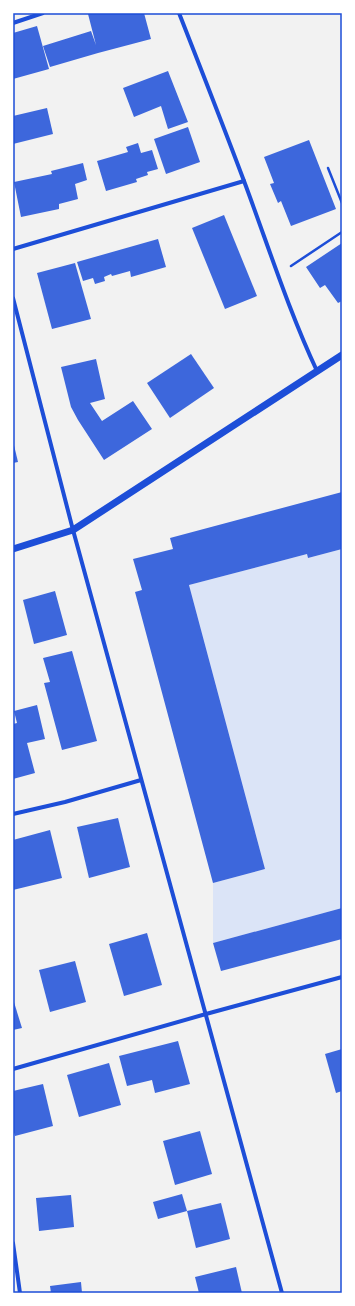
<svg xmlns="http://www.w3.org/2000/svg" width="355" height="1306" viewBox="0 0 355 1306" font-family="'Noto Serif',serif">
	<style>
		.green { fill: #dbe4f7 }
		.building { fill: #3d67dc }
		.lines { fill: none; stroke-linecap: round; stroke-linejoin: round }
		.path { stroke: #1d4ed8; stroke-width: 2.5 }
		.minor { stroke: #1d4ed8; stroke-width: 4 }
		.tertiary { stroke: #1d4ed8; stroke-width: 7 }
		.neatline { fill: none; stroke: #1d4ed8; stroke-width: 1.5 }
	</style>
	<rect width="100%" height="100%" fill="#f2f2f2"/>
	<polygon class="green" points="342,549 342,908 213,943 213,883 265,869 189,585 307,554 308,558"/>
	<g class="building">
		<polygon points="91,13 144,13 151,39 98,53 50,67 43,46 91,31 96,45 88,14"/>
		<polygon points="37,26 49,69 13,79 13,33"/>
		<polygon points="168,71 188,122 168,129 161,106 134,117 123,88"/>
		<polygon points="47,108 53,134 13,144 13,116"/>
		<polygon points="188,127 200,162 166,174 154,139"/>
		<polygon points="309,140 336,209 291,226 281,201 278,203 270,184 274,183 264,157"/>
		<polygon points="138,143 141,153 152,150 158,169 147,172 148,175 136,179 137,182 106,191 97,161 128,152 126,147"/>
		<polygon points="83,163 87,180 75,184 78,199 59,204 59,209 21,217 14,182 52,174 51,171"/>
		<polygon points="224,215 257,296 225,309 192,228"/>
		<polygon points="158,239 166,267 131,277 130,271 112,276 111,274 104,277 105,281 95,284 93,278 83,281 77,262"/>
		<polygon points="342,243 342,301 338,303 325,285 320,288 306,267"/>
		<polygon points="75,263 91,319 52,329 37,273"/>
		<polygon points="191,354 214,388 170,418 147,383"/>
		<polygon points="96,359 105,399 90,403 102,421 133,401 152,429 104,460 78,420 71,407 61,367"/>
		<polygon points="13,441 18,462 13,463"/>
		<polygon points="342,492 342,549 308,558 307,554 189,585 265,869 213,883 135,592 142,590 133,559 173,549 170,538"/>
		<polygon points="55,591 67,635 34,644 23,600"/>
		<polygon points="72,651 97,741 62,750 44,683 50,682 43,658"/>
		<polygon points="37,705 45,739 27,743 35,773 13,779 13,724 17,723 14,711"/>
		<polygon points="118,818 130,867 89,878 77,827"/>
		<polygon points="50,830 62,878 13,890 13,840"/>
		<polygon points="342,908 342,939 221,971 213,943"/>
		<polygon points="147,933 162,985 124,996 109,944"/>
		<polygon points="75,961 86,1002 50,1012 39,970"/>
		<polygon points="13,999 22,1028 13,1030"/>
		<polygon points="178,1041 190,1084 155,1093 152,1080 127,1086 119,1056"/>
		<polygon points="342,1049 342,1091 336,1093 325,1054"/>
		<polygon points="109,1063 121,1105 79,1117 67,1075"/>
		<polygon points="43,1084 53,1126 15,1136 13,1129 13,1091"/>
		<polygon points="200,1131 212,1174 175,1185 163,1141"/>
		<polygon points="182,1194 187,1211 158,1219 153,1202"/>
		<polygon points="71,1195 74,1227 39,1231 36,1198"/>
		<polygon points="221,1203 230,1239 196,1248 187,1211"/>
		<polygon points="236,1267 242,1293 199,1293 195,1277"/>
		<polygon points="81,1282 82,1293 51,1293 50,1286"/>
	</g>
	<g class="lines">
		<g class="path">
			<polyline points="328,168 342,203"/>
			<polyline points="291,266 342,232"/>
		</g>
		<g class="minor">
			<path d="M179 13C201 69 223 125 244 181 268 245 288 309 317 371"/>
			<polyline points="13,23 43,13"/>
			<polyline points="13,249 244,181"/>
			<polyline points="13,298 73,530 282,1293"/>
			<polyline points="13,814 65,802 141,780"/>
			<polyline points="13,1069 206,1014 342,977"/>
			<polyline points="13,1243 20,1293"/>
		</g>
		<polyline class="tertiary" points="13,549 73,530 342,355"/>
	</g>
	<rect width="355" height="1306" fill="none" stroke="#ffffff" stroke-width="28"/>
	<rect x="14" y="14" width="327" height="1278" class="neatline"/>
</svg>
